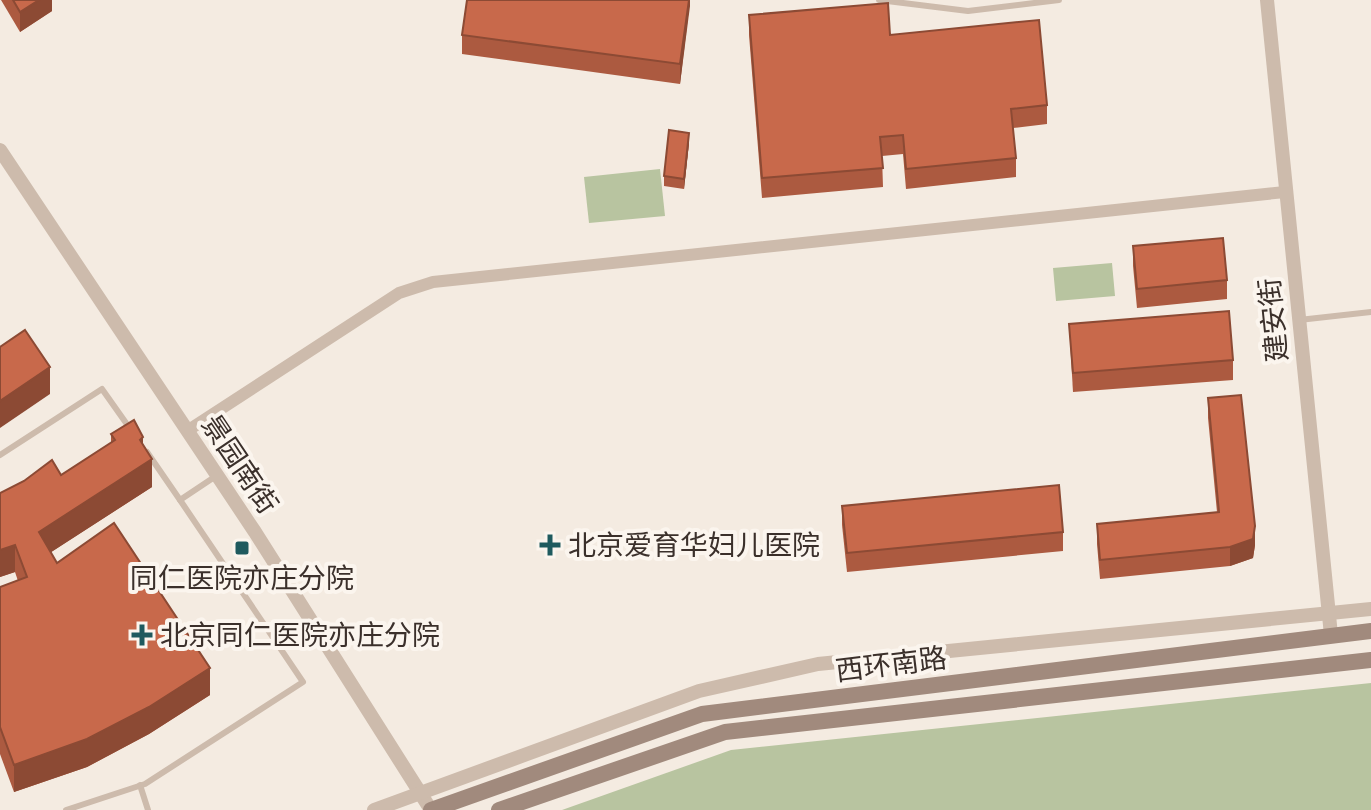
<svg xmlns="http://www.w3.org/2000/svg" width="1371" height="810" viewBox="0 0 1371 810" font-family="Inter,'Noto Sans SC',sans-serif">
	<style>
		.green { fill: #b8c4a0 }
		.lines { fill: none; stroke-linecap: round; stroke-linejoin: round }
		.service { stroke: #cdbbac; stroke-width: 6 }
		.minor { stroke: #cdbbac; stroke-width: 12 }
		.tertiary { stroke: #cdbbac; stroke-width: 14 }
		.secondary { stroke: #a18a7d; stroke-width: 16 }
		.wall { fill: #ac5a40 }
		.shaded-wall { fill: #8c4a34 }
		.building { fill: #c8694b; stroke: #8c4a34; stroke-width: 2 }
		.poi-dot { fill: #1f5a5e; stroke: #fbf5ee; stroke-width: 3 }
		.labels { text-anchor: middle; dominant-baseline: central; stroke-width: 8; stroke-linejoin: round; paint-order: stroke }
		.street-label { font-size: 28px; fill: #3b302b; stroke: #fbf5ee }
		.poi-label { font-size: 28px; fill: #3b302b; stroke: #fbf5ee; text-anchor: start }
	</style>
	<rect width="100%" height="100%" fill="#f4ebe1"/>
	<g class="green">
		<polygon points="660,169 665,216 589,223 584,177"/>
		<polygon points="1112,263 1115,296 1056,301 1053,268"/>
		<polygon points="1371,683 1371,810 562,810 731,750"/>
	</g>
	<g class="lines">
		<g class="service">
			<polyline points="879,0 968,11 1059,0"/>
			<polyline points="1299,320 1371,312"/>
			<polyline points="147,452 180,500 216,476"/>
			<polyline points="0,455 102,389 131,430"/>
			<polyline points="140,785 148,810"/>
			<polyline points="66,810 145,784 303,682 180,500"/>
		</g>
		<polyline class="minor" points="187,431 399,293 433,282 1285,192"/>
		<g class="tertiary">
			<polyline points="1267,0 1331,635"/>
			<polyline points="0,150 255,532 431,810"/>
			<polyline points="374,810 699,691 818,664 1371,609"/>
		</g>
		<g class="secondary">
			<polyline points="431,810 702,714 1371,631"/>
			<polyline points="499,810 725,732 1371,660"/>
		</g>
	</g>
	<g class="wall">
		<polygon points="1,0 52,0 52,11 20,32"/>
		<polygon points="690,0 680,84 462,54 462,35"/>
		<polygon points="749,15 890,35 1047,105 1047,124 1013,128 1016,158 1016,177 906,189 903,154 882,156 883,187 762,198 749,35"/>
		<polygon points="689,143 684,189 664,186 664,176"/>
		<polygon points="1133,246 1227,280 1227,299 1137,308 1133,266"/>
		<polygon points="1069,324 1233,360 1233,380 1073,392"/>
		<polygon points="1208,398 1255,545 1253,558 1230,566 1100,579 1097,544 1097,524 1217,512 1208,418"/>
		<polygon points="111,434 143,446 152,487 51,552 57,563 210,695 149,734 87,767 14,792 0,754 0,587 18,581 15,572 0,577 0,493 61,475 111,443"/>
		<polygon points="842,506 1063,532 1063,551 847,572 842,525"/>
	</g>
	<g class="shaded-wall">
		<polygon points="39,0 52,0 52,11 20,32 20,12"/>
		<polygon points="689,0 690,0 690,6 680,84 680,64"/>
		<polygon points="689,133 689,143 684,189 684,179"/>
		<polygon points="50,367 50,394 0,428 0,401"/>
		<polygon points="143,437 143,464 152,459 152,487 39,560 39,532"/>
		<polygon points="1255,526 1255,545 1253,558 1230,566 1230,547"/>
		<polygon points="15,545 15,572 0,577 0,550"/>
		<polygon points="210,668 210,695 149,734 87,767 14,792 14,765"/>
	</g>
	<g class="building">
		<polygon points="13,0 39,0 20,12"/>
		<polygon points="467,0 689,0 680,64 462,35"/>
		<polygon points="888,3 890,35 1039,20 1047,105 1011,109 1016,158 906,169 903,135 880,137 883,168 762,178 749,15"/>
		<polygon points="669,130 689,133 684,179 664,176"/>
		<polygon points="1223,238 1227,280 1137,289 1133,246"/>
		<polygon points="1229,311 1233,360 1073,373 1069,324"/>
		<polygon points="25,330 50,367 0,401 0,347"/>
		<polygon points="1241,395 1255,526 1253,539 1230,547 1100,560 1097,524 1219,512 1208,398"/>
		<polygon points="134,420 143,437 140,440 152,459 39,532 57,563 114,523 210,668 149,707 87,739 14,765 0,727 0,587 27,577 15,545 0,550 0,493 24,481 52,460 61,475 115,440 111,434"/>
		<polygon points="1059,485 1063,532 847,553 842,506"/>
	</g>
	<g class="poi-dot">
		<path d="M546 533h8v8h8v8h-8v8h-8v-8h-8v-8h8z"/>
		<rect x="234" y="540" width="16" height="16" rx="4"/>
		<path d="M138 623h8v8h8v8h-8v8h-8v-8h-8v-8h8z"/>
	</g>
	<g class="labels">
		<g class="street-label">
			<text transform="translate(1273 320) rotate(-96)">建安街</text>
			<text transform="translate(240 464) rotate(56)">景园南街</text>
			<text transform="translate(891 664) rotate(-7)">西环南路</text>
		</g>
		<g class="poi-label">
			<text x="568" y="545">北京爱育华妇儿医院</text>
			<text x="242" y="578" text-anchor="middle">同仁医院亦庄分院</text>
			<text x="160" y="635">北京同仁医院亦庄分院</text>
		</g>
	</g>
</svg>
